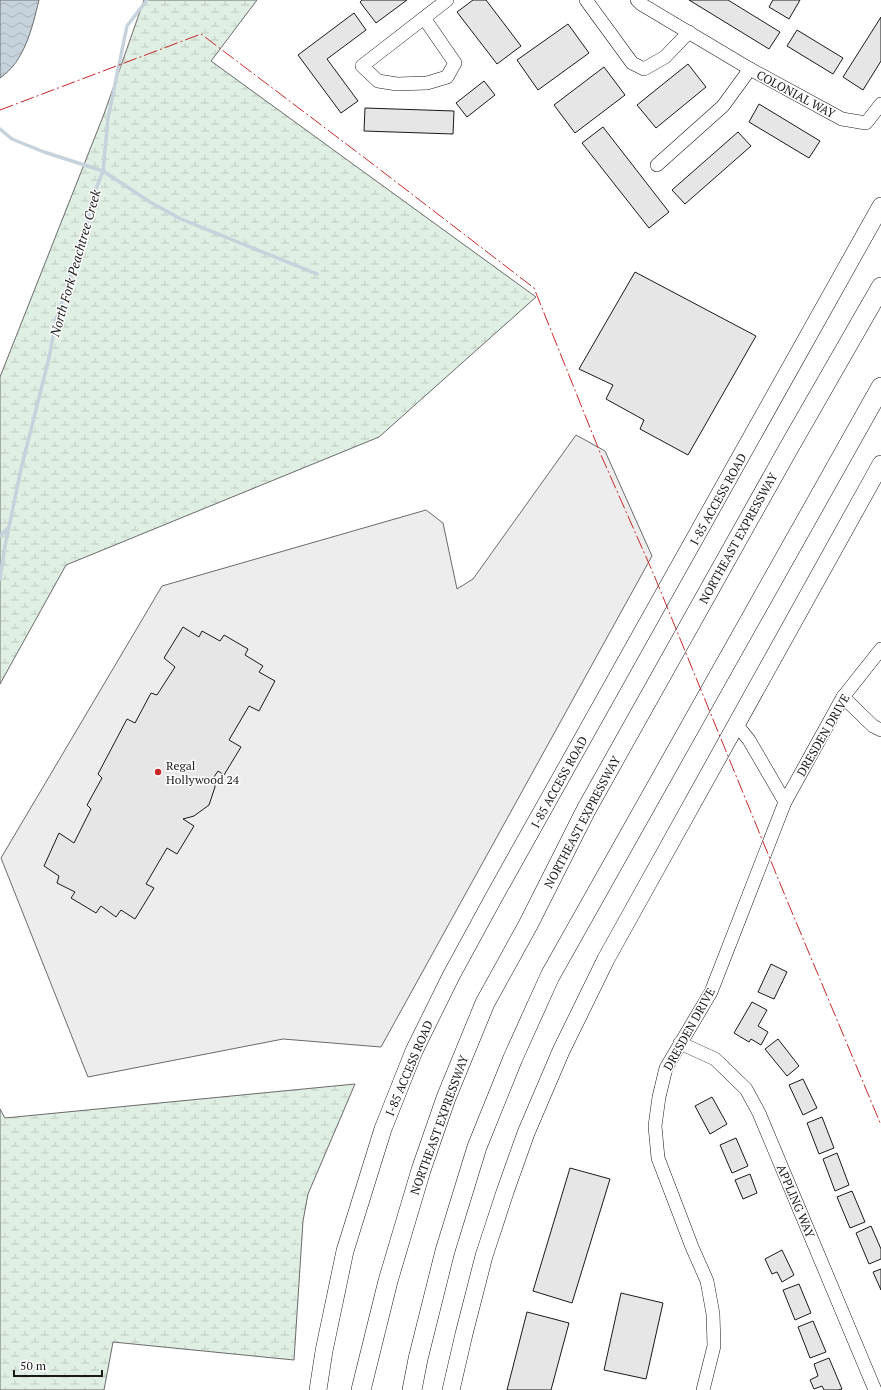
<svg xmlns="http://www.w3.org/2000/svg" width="881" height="1390" viewBox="0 0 881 1390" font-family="'PT Serif',serif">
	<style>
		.wetland { fill: url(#wetland-marsh); stroke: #6a6a6a }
		.parking { fill: #ededed; stroke: #6a6a6a }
		.water { fill: url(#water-waves); stroke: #6a6a6a }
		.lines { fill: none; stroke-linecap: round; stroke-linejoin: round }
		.stream { stroke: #c6d2dc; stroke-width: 3.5 }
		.building { fill: #e6e6e6; stroke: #1a1a1a }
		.minor-casing { stroke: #1a1a1a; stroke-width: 14 }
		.major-casing { stroke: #1a1a1a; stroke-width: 18 }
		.highway-casing { stroke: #1a1a1a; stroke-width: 20 }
		.minor { stroke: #fff; stroke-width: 13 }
		.major { stroke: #fff; stroke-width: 17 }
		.highway { stroke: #fff; stroke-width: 19 }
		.power { stroke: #c62828; stroke-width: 1; stroke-dasharray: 14 3 2 3; stroke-linecap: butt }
		.poi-dot { fill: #c62828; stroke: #fff; stroke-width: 1.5 }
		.labels { text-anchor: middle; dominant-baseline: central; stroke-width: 3; stroke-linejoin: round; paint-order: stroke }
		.street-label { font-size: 12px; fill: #1a1a1a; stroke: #fff }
		.poi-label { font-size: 12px; fill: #1a1a1a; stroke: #fff; text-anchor: start }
		.water-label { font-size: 13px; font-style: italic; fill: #1a1a1a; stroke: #fff }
	</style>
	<defs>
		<pattern id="wetland-marsh" width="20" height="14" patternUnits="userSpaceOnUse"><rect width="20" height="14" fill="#e0efe3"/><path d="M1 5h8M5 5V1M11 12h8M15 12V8" fill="none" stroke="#c0ccc2"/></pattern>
		<pattern id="water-waves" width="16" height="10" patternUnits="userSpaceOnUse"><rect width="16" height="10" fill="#c6d2dc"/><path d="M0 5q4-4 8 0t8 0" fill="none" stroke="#aab4bc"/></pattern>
	</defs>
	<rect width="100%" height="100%" fill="#fff"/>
	<g class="wetland">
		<polygon points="144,0 257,0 211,61 536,297 379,437 66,565 0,684 0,377 104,114"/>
		<polygon points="355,1084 308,1194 303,1221 294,1360 113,1342 104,1390 0,1390 0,1109 5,1118"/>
	</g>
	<polygon class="parking" points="576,435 605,451 652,556 381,1047 283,1039 88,1077 1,858 162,586 426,510 443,523 457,589 473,579"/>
	<path class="water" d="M0 0H39C32 28 25 61 0 78Z"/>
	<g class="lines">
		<g class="stream">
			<polyline points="0,129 12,139 44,152 103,171 150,202 181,219 317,274"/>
			<polyline points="0,536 8,528"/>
			<polyline points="0,579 5,546 21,469 49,358 56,320 84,236 94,194 103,171 108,118 127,26 147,0"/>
		</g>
	</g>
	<g class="building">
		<polygon points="362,0 407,0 376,23 360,2"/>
		<polygon points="473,0 486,0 521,46 497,64 457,12"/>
		<polygon points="689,0 728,0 780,32 769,49"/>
		<polygon points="773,0 800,0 789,19 769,7"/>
		<polygon points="354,13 366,30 327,59 358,101 341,113 298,55"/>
		<polygon points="881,17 881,61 863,90 843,77"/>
		<polygon points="568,24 589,53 538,90 517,60"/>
		<polygon points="797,30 843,58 833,74 787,46"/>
		<polygon points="688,64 706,87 656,128 637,105"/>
		<polygon points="604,67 625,95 575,133 554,105"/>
		<polygon points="484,81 495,95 467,117 456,103"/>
		<polygon points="759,104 820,141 809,158 749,122"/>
		<polygon points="365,108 454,111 453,134 364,131"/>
		<polygon points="603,127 669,212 649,228 582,143"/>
		<polygon points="738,132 751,146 685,204 672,190"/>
		<polygon points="635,272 756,336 688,455 640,429 644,420 606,399 613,385 579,369"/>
		<polygon points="183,627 199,637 202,631 220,641 224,635 248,649 245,655 263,666 259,672 275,681 259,711 249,706 229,740 241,747 224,775 218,771 214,777 215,787 209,805 194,816 183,819 194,826 177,854 167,848 146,884 154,888 135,919 121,910 116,917 101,906 96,913 71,898 75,892 57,883 59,876 44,866 59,833 74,843 91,809 87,805 102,778 98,774 127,719 135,723 151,693 157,695 175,667 164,658"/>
		<polygon points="771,964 787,972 774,999 758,992"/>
		<polygon points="752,1002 767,1010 758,1026 768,1032 761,1045 751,1039 749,1042 734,1033"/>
		<polygon points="778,1039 799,1066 787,1076 765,1049"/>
		<polygon points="803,1079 817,1108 803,1115 789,1085"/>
		<polygon points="712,1097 727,1124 710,1134 695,1106"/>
		<polygon points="822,1117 834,1148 819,1154 807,1123"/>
		<polygon points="736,1138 748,1166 732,1173 720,1145"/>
		<polygon points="837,1153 849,1185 835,1191 823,1159"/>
		<polygon points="570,1168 610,1179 572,1303 533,1291"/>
		<polygon points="750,1174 757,1193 743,1199 735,1180"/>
		<polygon points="852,1191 865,1222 850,1228 837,1197"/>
		<polygon points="871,1226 881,1249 881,1259 869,1264 856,1233"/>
		<polygon points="782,1250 794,1275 782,1282 777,1272 772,1274 765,1259"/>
		<polygon points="881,1269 881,1290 873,1272"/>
		<polygon points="799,1284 811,1313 795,1320 783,1290"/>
		<polygon points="621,1293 663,1303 646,1379 604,1370"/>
		<polygon points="527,1312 569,1323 551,1390 507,1390"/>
		<polygon points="813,1321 826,1352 810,1358 798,1327"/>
		<polygon points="829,1358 842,1389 838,1390 824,1390 822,1386 814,1389 810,1380 818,1376 814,1364"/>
	</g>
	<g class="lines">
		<g class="minor-casing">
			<g id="minor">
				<polyline points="586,0 632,63 644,69 665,57 689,32"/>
				<polyline points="637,0 641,4 750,69 842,119 866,123 881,104"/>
				<polyline points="424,18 455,63 447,77 427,83 397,84 378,81 362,66 447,0"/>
				<polyline points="657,165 723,106 750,69"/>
				<polyline points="843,697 873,726 881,730"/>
				<polyline points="736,724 749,740 785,802"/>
				<polyline points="680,1043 715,1059 746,1089 759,1113 875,1390"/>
				<polyline points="703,1390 714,1346 713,1314 707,1281 692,1247 658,1158 655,1126 659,1097 666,1068 711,992 785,802 843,697 881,649"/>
			</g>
		</g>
		<g class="major-casing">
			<g id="major">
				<polyline points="318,1390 324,1351 345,1251 383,1129 414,1051 451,976 494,897 881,206"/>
				<polyline points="451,1390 464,1334 484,1256 505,1192 526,1133 561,1051 606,959 881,464"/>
			</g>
		</g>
		<g class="highway-casing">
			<g id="highway">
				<polyline points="361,1390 388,1281 421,1170 446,1098 485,1003 528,925 586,810 787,451 881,287"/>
				<polyline points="412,1390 418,1359 445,1251 477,1147 513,1058 550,976 881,387"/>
			</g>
		</g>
		<use href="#minor" class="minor"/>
		<use href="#major" class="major"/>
		<use href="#highway" class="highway"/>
		<polyline class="power" points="0,110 201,34 374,165 534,288 601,455 654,575 786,898 881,1125"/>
	</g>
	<circle class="poi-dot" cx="158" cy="772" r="4"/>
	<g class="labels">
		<g class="street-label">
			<text transform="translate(796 94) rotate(28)">COLONIAL WAY</text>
			<text transform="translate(718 499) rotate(-61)">I-85 ACCESS ROAD</text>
			<text transform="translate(738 538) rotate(-61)">NORTHEAST EXPRESSWAY</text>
			<text transform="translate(823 735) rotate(-60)">DRESDEN DRIVE</text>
			<text transform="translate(559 782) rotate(-61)">I-85 ACCESS ROAD</text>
			<text transform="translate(582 822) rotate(-62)">NORTHEAST EXPRESSWAY</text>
			<text transform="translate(689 1029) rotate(-61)">DRESDEN DRIVE</text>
			<text transform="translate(409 1068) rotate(-67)">I-85 ACCESS ROAD</text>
			<text transform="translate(439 1125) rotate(-70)">NORTHEAST EXPRESSWAY</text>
			<text transform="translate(796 1201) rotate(67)">APPLING WAY</text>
		</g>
		<g class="poi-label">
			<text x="166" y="765">Regal<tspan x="166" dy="14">Hollywood 24</tspan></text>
		</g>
		<g class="water-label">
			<text transform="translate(75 263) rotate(-74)">North Fork Peachtree Creek</text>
		</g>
	</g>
	<path d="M14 1370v6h88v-6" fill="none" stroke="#1a1a1a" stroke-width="2"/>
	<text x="20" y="1370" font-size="12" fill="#1a1a1a" stroke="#ffffff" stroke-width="3" paint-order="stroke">50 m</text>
</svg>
